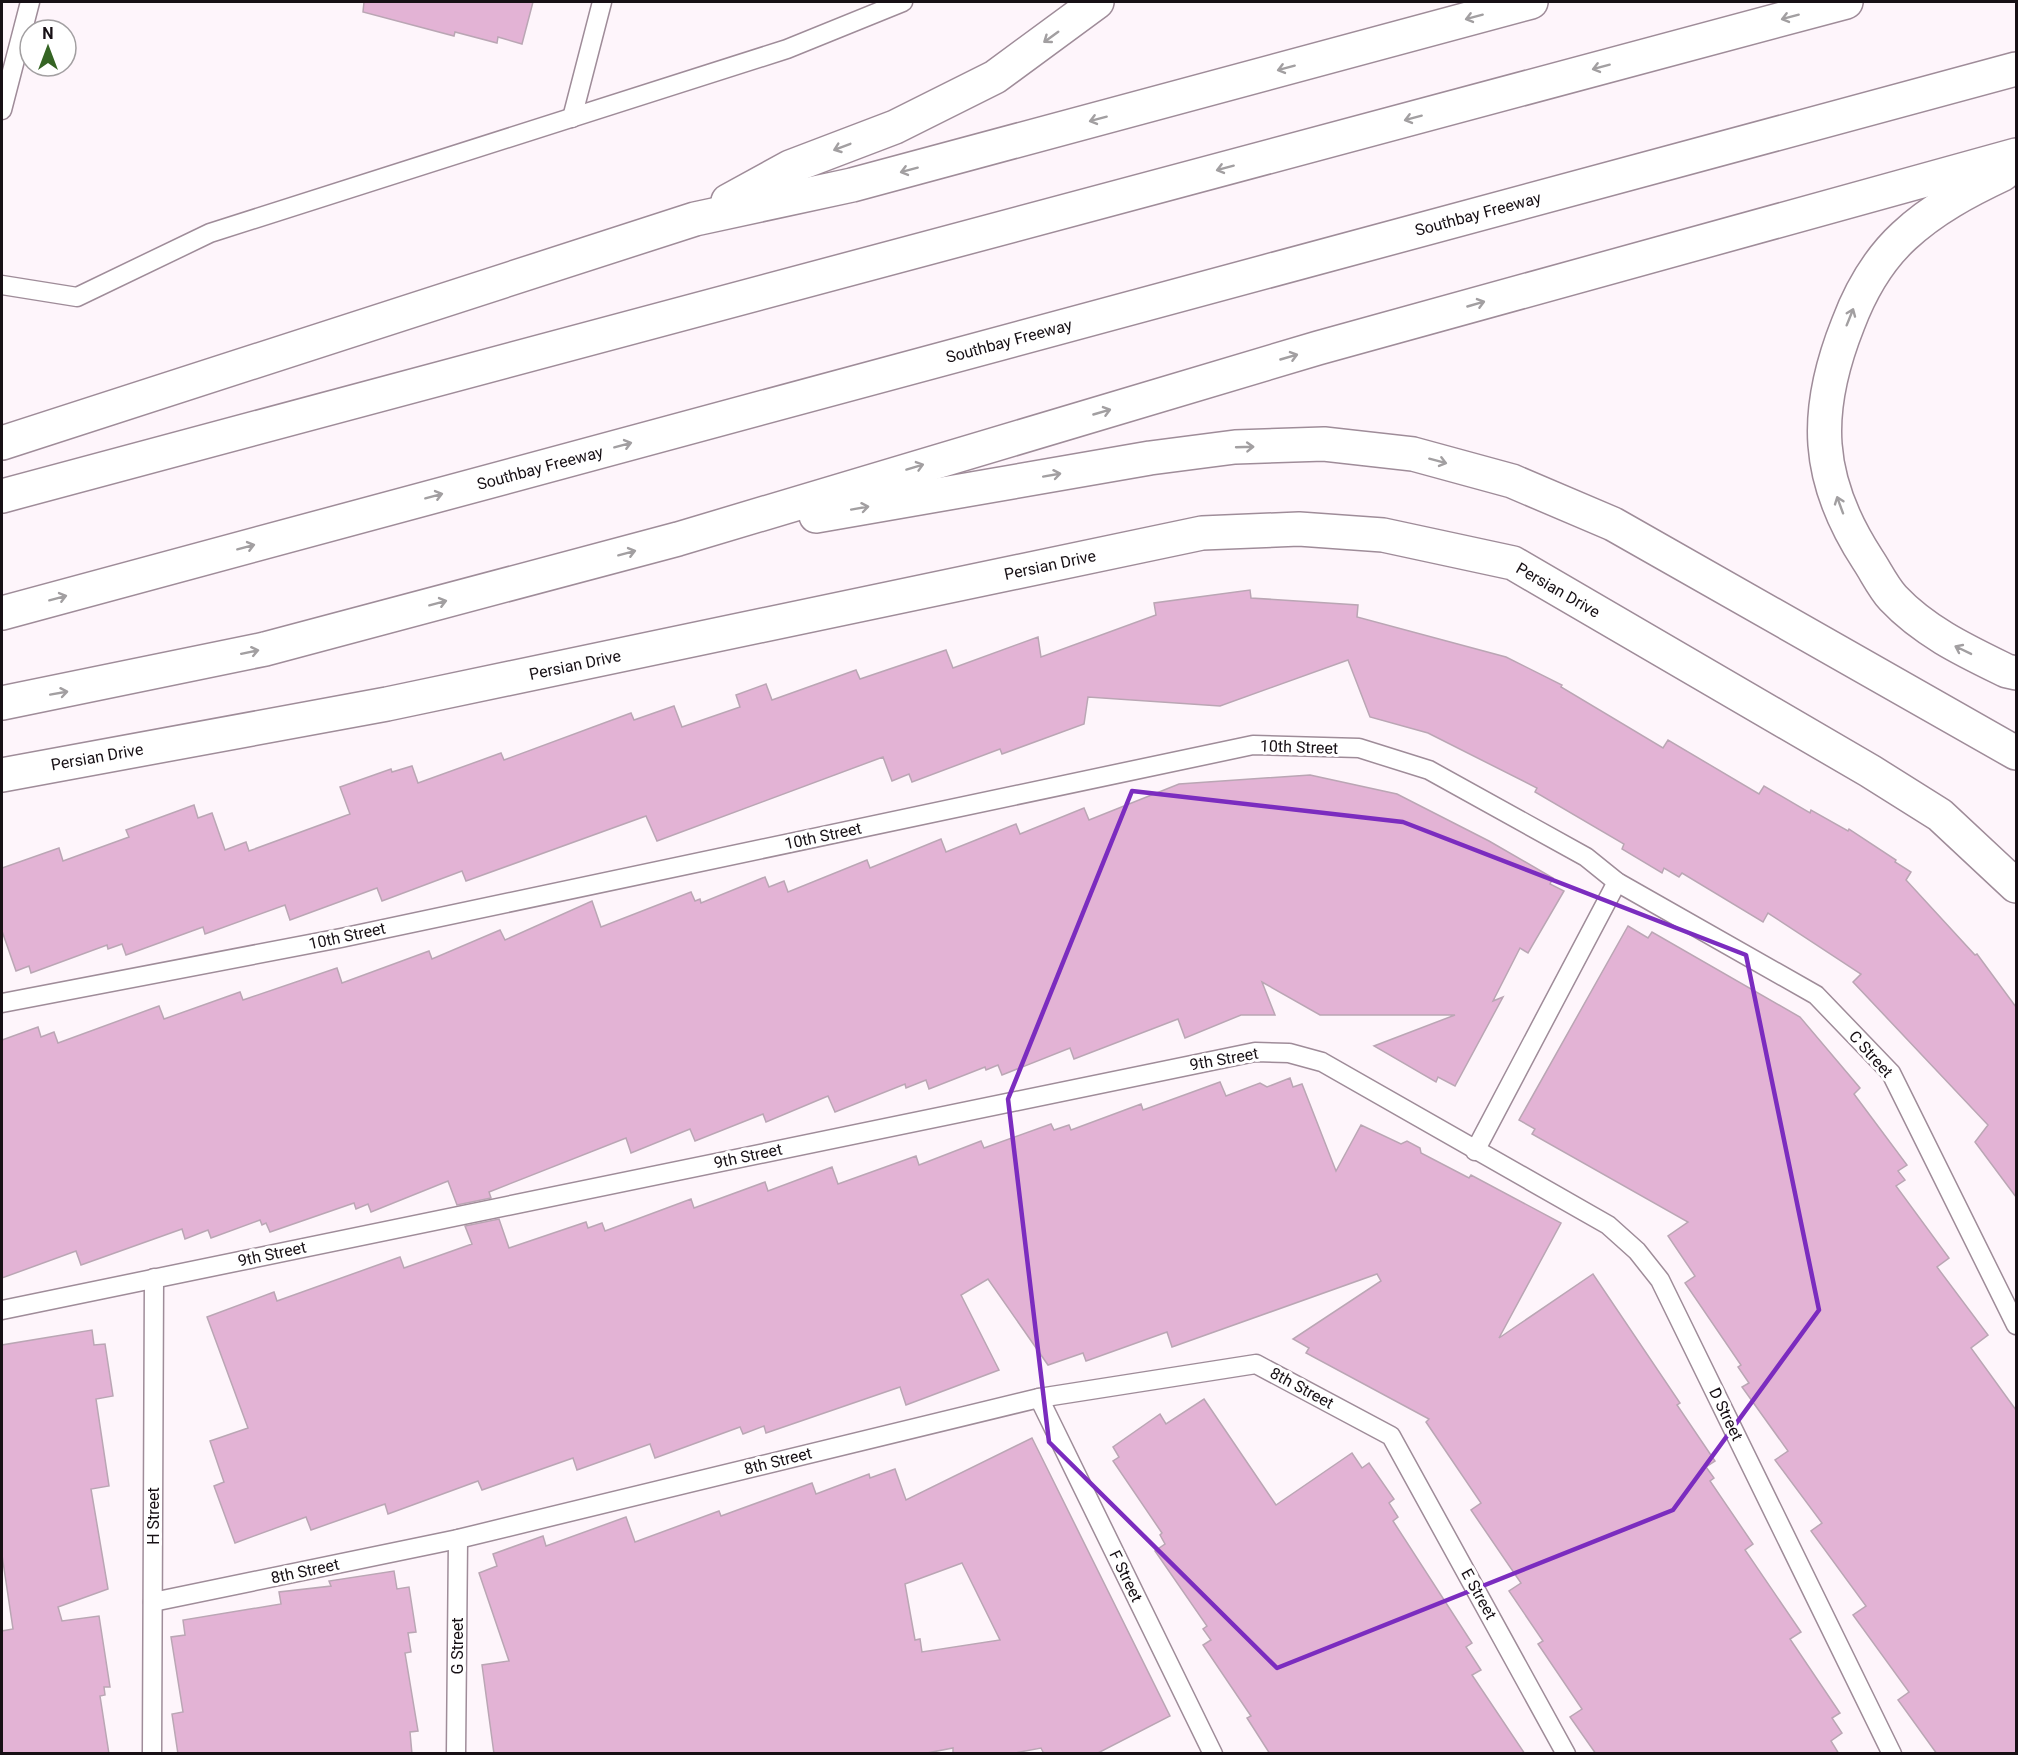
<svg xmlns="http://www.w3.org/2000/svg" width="2018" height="1755" viewBox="0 0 2018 1755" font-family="Roboto,sans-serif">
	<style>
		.building { fill: #e3b3d5; stroke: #baa6b4; stroke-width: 1.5; fill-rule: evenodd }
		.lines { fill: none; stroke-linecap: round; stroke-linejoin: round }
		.service-casing { stroke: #9f8c99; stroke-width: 21 }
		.tertiary-casing { stroke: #9f8c99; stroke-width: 36 }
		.motorway-casing { stroke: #9f8c99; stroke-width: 36 }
		.service { stroke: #fff; stroke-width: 18 }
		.tertiary { stroke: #fff; stroke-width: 33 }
		.motorway { stroke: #fff; stroke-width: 33 }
		.oneway { stroke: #a29fa1 }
		.marked { fill: none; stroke: #7b2cbf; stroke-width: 4.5; stroke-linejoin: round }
		.labels { text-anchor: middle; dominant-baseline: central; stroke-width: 6; stroke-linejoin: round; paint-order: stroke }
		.street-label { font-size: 16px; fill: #171015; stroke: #fff }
	</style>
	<rect width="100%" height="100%" fill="#fef5fb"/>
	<g class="building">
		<polygon points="364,2 533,2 522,44 498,37 497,43 455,32 454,36 363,12"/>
		<polygon points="1250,590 1251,598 1358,605 1357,617 1506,657 1562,685 1561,687 1663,748 1668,740 1759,794 1764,786 1810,813 1811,810 1848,831 1849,829 1896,860 1895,862 1911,872 1906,880 1975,955 1977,954 2016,1007 2016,1197 1975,1142 1988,1125 1853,982 1861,974 1768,913 1763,922 1682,873 1679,877 1664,868 1662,873 1622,849 1624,844 1535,792 1537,788 1428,733 1370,717 1348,660 1220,706 1088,697 1084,724 1002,754 1000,749 912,782 909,774 892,781 883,757 657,841 646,816 466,881 462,871 382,901 377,888 290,920 285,905 205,934 203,927 126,955 122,944 108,949 107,945 31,973 29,966 16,971 2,931 2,868 59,848 63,861 129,837 126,830 194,805 198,818 212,813 225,850 246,842 249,851 350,814 340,787 391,769 392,772 412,766 418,783 501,753 504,760 631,713 634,720 674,706 682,727 740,707 736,695 766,684 772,700 856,670 860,679 946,650 953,668 1038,637 1041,657 1156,615 1154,603"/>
		<polygon points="1310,775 1397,794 1489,841 1553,878 1550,884 1564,891 1528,953 1520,948 1493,1001 1503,997 1455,1086 1438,1077 1436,1082 1374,1046 1455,1015 1320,1015 1262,982 1275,1015 1241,1015 1185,1038 1178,1019 1074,1059 1070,1048 1002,1075 998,1065 986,1070 985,1067 929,1089 926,1080 906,1088 905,1084 835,1112 828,1096 766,1122 763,1114 695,1141 690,1129 631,1153 626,1138 489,1192 491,1198 457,1205 448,1181 371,1212 368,1204 356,1209 354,1203 270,1232 266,1223 262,1225 260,1220 211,1238 208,1230 185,1239 182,1229 81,1265 76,1251 2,1278 2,1040 38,1027 41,1037 54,1032 58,1043 159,1006 164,1019 240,992 243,1000 337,968 342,983 429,951 432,959 500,930 505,940 592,901 601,927 691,892 695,901 700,899 701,903 765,877 769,887 784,881 788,892 867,860 870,868 941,839 946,852 1016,824 1020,834 1084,808 1089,820 1179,784"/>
		<polygon points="1628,926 1648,938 1652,932 1800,1017 1860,1088 1854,1094 1907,1165 1898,1171 1905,1180 1896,1186 1949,1258 1937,1267 1988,1335 1971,1348 2016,1410 2016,1754 1937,1754 1898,1700 1909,1692 1853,1615 1866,1606 1811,1531 1822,1523 1775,1460 1788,1451 1742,1387 1749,1383 1738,1367 1741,1365 1685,1283 1695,1276 1668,1236 1688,1222 1532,1134 1535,1129 1519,1120"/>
		<polygon points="1290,1078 1293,1087 1302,1084 1336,1171 1361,1125 1401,1144 1407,1141 1420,1148 1421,1153 1469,1178 1471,1175 1561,1223 1499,1338 1593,1274 1680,1403 1677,1405 1715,1461 1706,1467 1714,1478 1710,1481 1753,1544 1745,1550 1801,1632 1790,1639 1840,1713 1832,1718 1842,1733 1831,1741 1839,1754 1596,1754 1570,1717 1582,1709 1538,1644 1543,1641 1509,1591 1521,1583 1471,1510 1481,1503 1426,1422 1429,1419 1306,1353 1309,1348 1293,1339 1381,1281 1377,1274 1172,1347 1167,1332 1086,1361 1083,1353 1048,1365 988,1279 961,1295 999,1370 906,1405 900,1387 766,1433 764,1426 743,1434 740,1427 655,1458 650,1444 577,1470 573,1458 482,1490 478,1481 388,1514 385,1504 311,1530 306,1517 235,1543 214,1486 224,1482 210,1441 248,1428 207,1317 274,1292 277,1301 400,1257 404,1268 472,1244 465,1226 499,1219 509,1248 586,1222 588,1228 602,1223 605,1231 691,1199 694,1208 765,1182 768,1191 832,1167 838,1184 916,1156 919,1165 981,1141 984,1148 1051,1124 1054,1130 1069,1125 1071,1130 1141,1104 1143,1110 1220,1082 1226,1096 1260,1083 1267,1087"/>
		<polygon points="92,1330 94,1345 105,1344 113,1396 96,1399 109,1486 91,1489 108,1589 58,1607 62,1621 99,1616 110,1687 104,1687 105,1695 100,1696 109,1754 2,1754 2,1631 13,1629 2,1555 2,1345"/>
		<polygon points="1204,1399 1276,1505 1352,1453 1362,1468 1369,1463 1394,1499 1389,1503 1398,1517 1393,1521 1472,1643 1466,1647 1481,1670 1472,1675 1525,1754 1270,1754 1247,1718 1251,1716 1203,1645 1211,1640 1203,1629 1207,1626 1155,1551 1165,1544 1160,1535 1162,1533 1113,1461 1119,1457 1113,1447 1160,1414 1166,1424"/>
		<path d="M1032 1438 1170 1716 1096 1754H1044L1041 1748 1010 1754H953V1748L922 1754H494L482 1665 509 1661 479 1573 497 1566 493 1554 543 1536 546 1546 626 1517 635 1542 719 1511 721 1516 812 1483 816 1494 869 1474 870 1478 895 1469 906 1500ZM962 1563 1000 1640 922 1652 920 1639 915 1640 905 1584Z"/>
		<polygon points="394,1571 397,1589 409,1587 416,1632 408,1633 411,1652 405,1653 418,1731 410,1732 412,1754 178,1754 172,1714 183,1712 171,1637 185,1635 183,1620 281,1604 279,1592 331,1586 329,1581"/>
	</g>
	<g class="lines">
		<g class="service-casing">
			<g id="service">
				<polyline points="2,110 30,2"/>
				<polyline points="572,118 602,2"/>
				<polyline points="2,285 77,297 210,233 787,49 903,2"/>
				<polyline points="2,1003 341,938 1253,745 1359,748 1429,770 1586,857 1617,882 1816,995 1891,1073 2016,1325"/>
				<polyline points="1475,1151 1617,882"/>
				<polyline points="2,1310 1255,1052 1289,1053 1322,1062 1608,1225 1637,1251 1660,1280 1892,1754"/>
				<polyline points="1039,1398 1213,1754"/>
				<polyline points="153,1602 458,1539 1039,1398 1256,1364 1391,1436 1566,1754"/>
				<polyline points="152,1754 154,1278"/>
				<polyline points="456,1754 458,1539"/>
			</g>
		</g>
		<g class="tertiary-casing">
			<polyline id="tertiary" points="2,775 387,704 1202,533 1299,529 1383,535 1513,563 1870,771 1940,815 2016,886"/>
		</g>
		<g class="motorway-casing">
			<g id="motorway">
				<path d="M2003 174C1967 191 1933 209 1904 236 1878 260 1860 292 1848 324 1813 412 1815 479 1868 560 1876 572 1883 587 1893 598 1925 632 1966 651 2007 671L2016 673"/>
				<polyline points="728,201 790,167 895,127 995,77 1097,2"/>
				<polyline points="2,443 695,219 852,185 1531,2"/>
				<polyline points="2,496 1846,2"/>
				<polyline points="816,516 1150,458 1235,447 1324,444 1413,454 1512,481 1613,524 2016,753"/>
				<polyline points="2,613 2016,69"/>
				<polyline points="2,703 265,649 678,539 1318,348 2016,155"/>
			</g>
		</g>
		<use href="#service" class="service"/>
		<use href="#tertiary" class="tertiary"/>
		<use href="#motorway" class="motorway"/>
	</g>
	<defs><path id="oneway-shaft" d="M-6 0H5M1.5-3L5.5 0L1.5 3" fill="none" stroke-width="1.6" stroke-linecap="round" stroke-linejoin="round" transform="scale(1.5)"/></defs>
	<g class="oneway">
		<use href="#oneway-shaft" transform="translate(1474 17) rotate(165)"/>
		<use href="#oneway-shaft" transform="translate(1790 17) rotate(165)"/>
		<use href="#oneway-shaft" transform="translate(1051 37) rotate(144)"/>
		<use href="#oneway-shaft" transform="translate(1601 67) rotate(165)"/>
		<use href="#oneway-shaft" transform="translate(1286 68) rotate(165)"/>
		<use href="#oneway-shaft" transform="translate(1413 118) rotate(165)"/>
		<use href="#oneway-shaft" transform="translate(1098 119) rotate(165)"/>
		<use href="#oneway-shaft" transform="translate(842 147) rotate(159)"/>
		<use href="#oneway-shaft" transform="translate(1225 168) rotate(165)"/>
		<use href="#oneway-shaft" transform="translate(909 170) rotate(165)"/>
		<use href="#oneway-shaft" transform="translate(1476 304) rotate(-16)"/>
		<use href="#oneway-shaft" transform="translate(1850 317) rotate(-68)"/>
		<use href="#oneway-shaft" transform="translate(1289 357) rotate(-16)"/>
		<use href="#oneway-shaft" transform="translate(1102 412) rotate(-16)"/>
		<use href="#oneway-shaft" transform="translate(623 445) rotate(-15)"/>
		<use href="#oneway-shaft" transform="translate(1245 447) rotate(-2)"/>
		<use href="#oneway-shaft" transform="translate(1438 461) rotate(15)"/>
		<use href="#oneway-shaft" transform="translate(915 467) rotate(-17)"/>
		<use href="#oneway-shaft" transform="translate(1052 475) rotate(-10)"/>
		<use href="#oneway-shaft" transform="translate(434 496) rotate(-15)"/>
		<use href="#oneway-shaft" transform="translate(1840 505) rotate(-110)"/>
		<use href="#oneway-shaft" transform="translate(860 508) rotate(-10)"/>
		<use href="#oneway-shaft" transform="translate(246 547) rotate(-15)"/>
		<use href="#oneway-shaft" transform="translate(627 553) rotate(-15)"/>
		<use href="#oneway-shaft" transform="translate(58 598) rotate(-15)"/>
		<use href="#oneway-shaft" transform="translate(438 603) rotate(-15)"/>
		<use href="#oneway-shaft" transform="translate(1963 650) rotate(-154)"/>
		<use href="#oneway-shaft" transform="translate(250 652) rotate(-12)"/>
		<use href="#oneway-shaft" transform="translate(59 693) rotate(-10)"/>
	</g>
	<path class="marked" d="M1132 791 1403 822 1746 955 1819 1310 1673 1510 1277 1668 1049 1442 1008 1099Z"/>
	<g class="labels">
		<g class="street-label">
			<text transform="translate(1478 214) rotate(-15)">Southbay Freeway</text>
			<text transform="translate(1009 341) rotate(-15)">Southbay Freeway</text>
			<text transform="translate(540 468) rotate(-15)">Southbay Freeway</text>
			<text transform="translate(1050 565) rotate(-12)">Persian Drive</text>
			<text transform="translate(1558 590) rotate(30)">Persian Drive</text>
			<text transform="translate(575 665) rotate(-12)">Persian Drive</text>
			<text transform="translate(1299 747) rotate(2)">10th Street</text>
			<text transform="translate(97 757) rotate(-10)">Persian Drive</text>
			<text transform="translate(823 836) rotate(-12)">10th Street</text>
			<text transform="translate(347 936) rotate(-12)">10th Street</text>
			<text transform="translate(1871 1054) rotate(48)">C Street</text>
			<text transform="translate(1224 1059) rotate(-10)">9th Street</text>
			<text transform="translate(748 1156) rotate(-12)">9th Street</text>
			<text transform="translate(272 1254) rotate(-12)">9th Street</text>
			<text transform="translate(1302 1388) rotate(28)">8th Street</text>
			<text transform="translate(1726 1414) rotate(64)">D Street</text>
			<text transform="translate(778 1461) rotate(-14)">8th Street</text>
			<text transform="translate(153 1516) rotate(-90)">H Street</text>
			<text transform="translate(305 1571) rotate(-12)">8th Street</text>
			<text transform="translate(1126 1576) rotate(64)">F Street</text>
			<text transform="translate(1479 1594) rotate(61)">E Street</text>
			<text transform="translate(457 1646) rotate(-90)">G Street</text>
		</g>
	</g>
	<rect width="2018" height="1755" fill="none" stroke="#171015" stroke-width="6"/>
	<g transform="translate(48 48)"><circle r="28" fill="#ffffff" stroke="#a29fa1" stroke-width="1.5"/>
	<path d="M0-4.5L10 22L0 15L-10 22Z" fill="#356424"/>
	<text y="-9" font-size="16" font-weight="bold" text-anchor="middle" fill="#171015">N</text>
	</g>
</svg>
